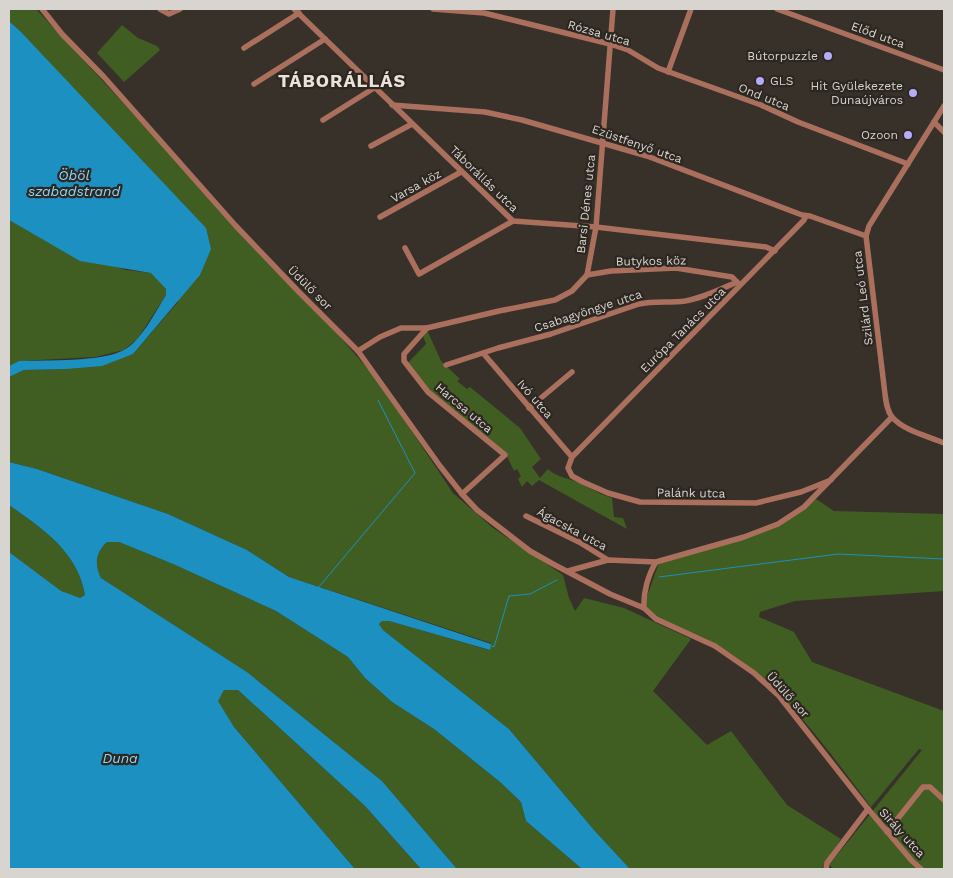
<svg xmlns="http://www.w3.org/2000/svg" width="953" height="878" viewBox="0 0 953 878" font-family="'Work Sans',sans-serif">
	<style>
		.green { fill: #405e21 }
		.water { fill: #1b90c1 }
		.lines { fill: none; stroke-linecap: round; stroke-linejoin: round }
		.stream { stroke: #1b90c1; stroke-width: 1 }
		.minor { stroke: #ab6f5d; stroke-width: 5.5 }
		.poi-dot { fill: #b4acf9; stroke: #2d2721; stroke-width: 2 }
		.labels { text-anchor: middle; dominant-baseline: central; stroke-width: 4.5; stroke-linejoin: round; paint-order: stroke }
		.street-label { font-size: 12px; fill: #d8d4d0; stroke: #2d2721 }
		.poi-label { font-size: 12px; fill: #d8d4d0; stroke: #2d2721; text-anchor: end }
		.water-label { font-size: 14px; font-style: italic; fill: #8ed6fd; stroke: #2d2721 }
		.district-label { font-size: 18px; font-weight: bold; letter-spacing: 1px; fill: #e9e2d9; stroke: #2d2721 }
	</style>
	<rect width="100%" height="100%" fill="#37312a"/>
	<g class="green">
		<polygon points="9,9 36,9 334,330 379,382 453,493 493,528 563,575 569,598 575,611 584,598 624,608 691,639 653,691 707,745 731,731 787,805 841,839 821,869 630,869 594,830 509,729 383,630 379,624 382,621 389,621 489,650 491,643 289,577 247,550 168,514 37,469 9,462 9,377 24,370 66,369 133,354 178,302 20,31 9,21"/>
		<polygon points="122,25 138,38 157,46 160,50 124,82 97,53"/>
		<polygon points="9,220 51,244 126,270 152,273 166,289 166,295 138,338 124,350 95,357 20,361 9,366"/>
		<path d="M427 330 441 361 460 379 457 381 467 389 470 387 520 428 541 459 532 467 540 478 548 469C557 478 570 478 582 484 593 490 600 494 612 498L614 517 623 518 627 529 539 480 532 486 527 481 522 487 518 479 521 476 517 469 514 471 507 456 430 391 407 364 426 344 423 336Z"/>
		<path d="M816 499 834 511 944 514V591L795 601 760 612 759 617 794 632 812 662 944 711V869H834L829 865 922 750 919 749 871 807C827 749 784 686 721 647 702 635 672 625 651 616L645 611 646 599 659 563 778 524Z"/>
		<path d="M9 505C42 528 78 552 85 595L80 598 61 592 9 552Z"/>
		<path d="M107 542H119L173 564 276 611 348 657 365 678 392 702 434 729 500 782 521 802 526 821 582 869H457L382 781 247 672 101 578C94 564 96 552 107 542Z"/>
		<polygon points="224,690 238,690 365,806 421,869 355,869 234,727 217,701"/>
	</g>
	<g class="water">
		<path d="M9 21 20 31 206 228 211 249 200 275 133 354 102 366 66 369 24 370 9 377V366L19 361C47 360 101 362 124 350 141 341 156 311 166 295V289L151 273 80 261 9 220Z"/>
		<path d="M9 462 37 469 168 514 247 550 289 577 491 644 490 650 389 621H382L379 624 383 630 509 729 594 830 630 869H582L526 821 521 802 500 782 434 729 392 702 365 678 348 657 276 611 173 564 119 542H107C96 552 94 564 101 578L247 672 382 781 457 869H421L365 806 238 690H224L218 701 234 727 355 869H9V552L61 591 80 598 85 595C78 552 42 528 9 505Z"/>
	</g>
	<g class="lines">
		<g class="stream">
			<polyline points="659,577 838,554 944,559"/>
			<polyline points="318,588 415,473 378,400"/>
			<polyline points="491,646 494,647 509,596 530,594 557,580"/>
		</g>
		<g class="minor">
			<polyline points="42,9 62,34 104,77 235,225 298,291 358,351 440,466 462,494 477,510 530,551 553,564 610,594 644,608 656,619 715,646 754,673 779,696 868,809 912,861 921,869"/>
			<polyline points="160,9 169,14 180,9"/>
			<polyline points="294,9 513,221 596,227 766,247 775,251"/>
			<polyline points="433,9 484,13 610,44 628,50 658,68 761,105 798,122 908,164"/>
			<polyline points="777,9 944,70"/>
			<polyline points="244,48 299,13"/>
			<polyline points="668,72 691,9"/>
			<polyline points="254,84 325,39"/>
			<polyline points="392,105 485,112 522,120 647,156 802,215 810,216 866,236"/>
			<path d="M944 106 869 226 866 236 885 394C886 402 887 411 892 417 904 431 928 436 944 443"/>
			<polyline points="323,120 374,88"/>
			<polyline points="934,122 944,132"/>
			<polyline points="371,146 412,124"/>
			<polyline points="806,216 804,220 572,457 568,468 572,476 583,482 608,493 640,502 756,503 801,492 831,480"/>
			<polyline points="380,217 461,172"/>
			<polyline points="405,248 419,274 513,221"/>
			<polyline points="587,275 611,271 676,268 732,277 738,283"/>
			<polyline points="427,328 404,354 404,361 428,392 505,455 462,494"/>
			<polyline points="358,351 380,337 401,328 427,328 499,311 555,300 572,291 587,275 596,227 613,9"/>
			<polyline points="483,353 572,457"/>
			<path d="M446 365 498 348 551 334 639 304C654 301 670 303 685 301 703 298 721 289 737 282"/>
			<polyline points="529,408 572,372"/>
			<polyline points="526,516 579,542 608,560"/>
			<polyline points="568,571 608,560 656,562"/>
			<path d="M644 608C643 593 648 575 656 562L744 537 778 524 804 507 892 417"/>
			<polyline points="887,832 923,787 930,787 944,800"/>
			<polyline points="826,869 827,863 868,809"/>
		</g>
	</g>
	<g class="poi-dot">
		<circle cx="828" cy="56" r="5"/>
		<circle cx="760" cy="81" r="5"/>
		<circle cx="913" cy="93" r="5"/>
		<circle cx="908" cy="135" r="5"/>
	</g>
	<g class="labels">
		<g class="street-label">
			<text transform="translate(599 33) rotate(16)">Rózsa utca</text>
			<text transform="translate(878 35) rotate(20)">Előd utca</text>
			<text transform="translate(764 97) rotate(22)">Ond utca</text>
			<text transform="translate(637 144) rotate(19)">Ezüstfenyő utca</text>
			<text transform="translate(484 179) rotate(44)">Táborállás utca</text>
			<text transform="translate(416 186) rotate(-29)">Varsa köz</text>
			<text transform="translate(586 204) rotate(-84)">Barsi Dénes utca</text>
			<text transform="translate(651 261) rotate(-1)">Butykos köz</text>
			<text transform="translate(310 288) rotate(45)">Üdülő sor</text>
			<text transform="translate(863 298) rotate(-97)">Szilárd Leó utca</text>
			<text transform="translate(588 311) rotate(-18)">Csabagyöngye utca</text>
			<text transform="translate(683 330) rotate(-45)">Európa Tanács utca</text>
			<text transform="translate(535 399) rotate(49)">Ivó utca</text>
			<text transform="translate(464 408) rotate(40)">Harcsa utca</text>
			<text transform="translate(691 493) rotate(1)">Palánk utca</text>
			<text transform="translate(572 529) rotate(28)">Ágacska utca</text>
			<text transform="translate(788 695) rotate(48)">Üdülő sor</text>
			<text transform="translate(902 833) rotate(48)">Sirály utca</text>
		</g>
		<g class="poi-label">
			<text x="818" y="56">Bútorpuzzle</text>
			<text x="770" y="81" text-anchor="start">GLS</text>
			<text x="903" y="86">Hit Gyülekezete<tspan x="903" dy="14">Dunaújváros</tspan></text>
			<text x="898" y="135">Ozoon</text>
		</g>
		<g class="water-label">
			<text x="74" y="175">Öböl<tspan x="74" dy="16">szabadstrand</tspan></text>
			<text x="120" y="758">Duna</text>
		</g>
		<g class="district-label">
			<text x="342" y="80">TÁBORÁLLÁS</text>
		</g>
	</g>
	<rect width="953" height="878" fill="none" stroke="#d8d4d0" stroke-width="20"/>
</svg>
